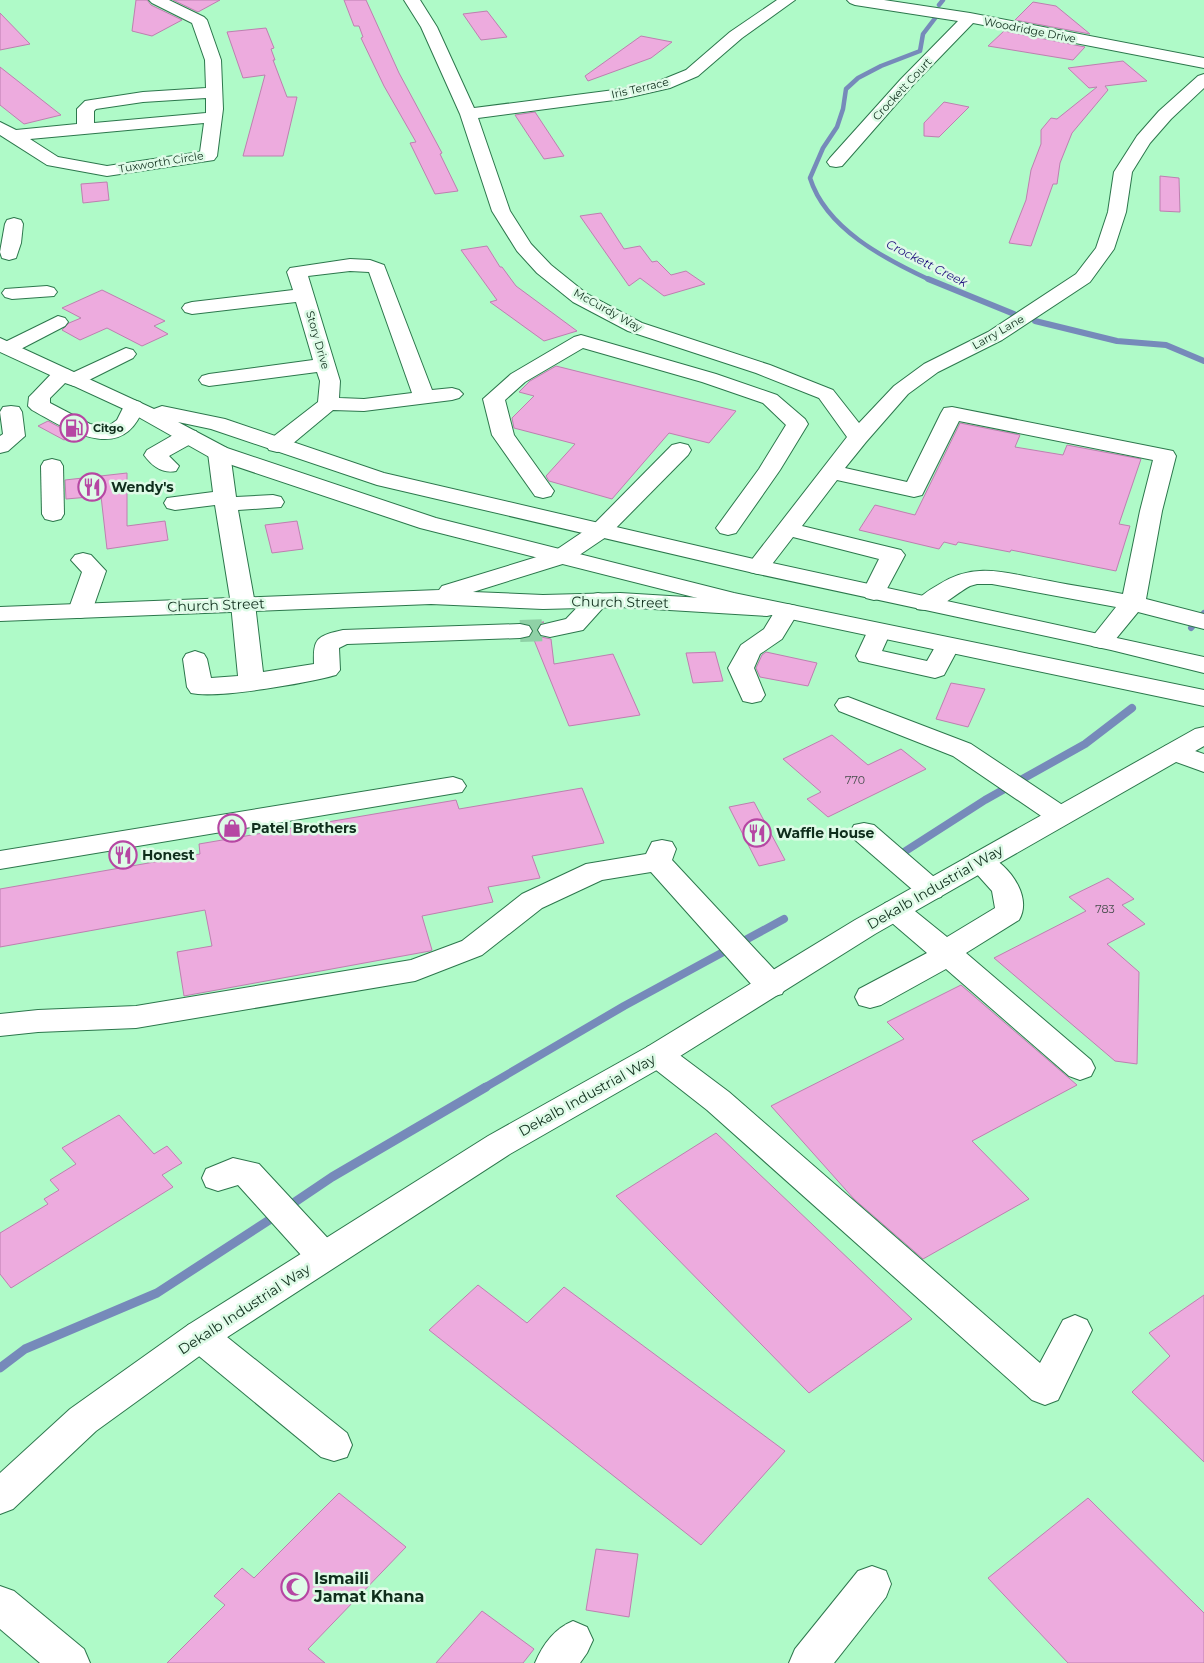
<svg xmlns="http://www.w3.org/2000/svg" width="1204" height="1663" viewBox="0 0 1204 1663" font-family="Montserrat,sans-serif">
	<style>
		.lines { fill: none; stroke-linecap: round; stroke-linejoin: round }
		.stream-far3 { stroke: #768aba; stroke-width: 4.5 }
		.stream-far2 { stroke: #768aba; stroke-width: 6 }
		.stream-far1 { stroke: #768aba; stroke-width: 8 }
		.stream { stroke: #768aba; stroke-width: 9 }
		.building { fill: #edabde; stroke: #be7fb0 }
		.minor-tunnel { stroke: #8fd1a6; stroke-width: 22; stroke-dasharray: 22 11; stroke-linecap: butt }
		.minor-casing { stroke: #2c774c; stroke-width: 2 }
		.major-casing { stroke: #2c774c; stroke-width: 2 }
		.highway-casing { stroke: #2c774c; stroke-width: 2 }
		.minor { fill: #fff; fill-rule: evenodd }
		.major { fill: #fff; fill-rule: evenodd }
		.highway { fill: #fff; fill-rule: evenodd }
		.labels { text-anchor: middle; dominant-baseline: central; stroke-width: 5; stroke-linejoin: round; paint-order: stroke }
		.far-street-label { font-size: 11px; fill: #0f2e1c; stroke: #defbe7 }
		.far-poi-label { font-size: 11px; font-weight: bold; fill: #0f2e1c; stroke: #defbe7; text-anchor: start }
		.number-label { font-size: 11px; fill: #464d4c }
		.far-water-label { font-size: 12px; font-style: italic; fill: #1e0d7d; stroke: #defbe7 }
		.poi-label { font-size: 14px; font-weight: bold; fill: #0f2e1c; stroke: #defbe7; text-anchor: start }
		.street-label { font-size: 14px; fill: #0f2e1c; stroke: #defbe7 }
		.near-poi-label { font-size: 16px; font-weight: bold; fill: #0f2e1c; stroke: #defbe7; text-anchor: start }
	</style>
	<rect width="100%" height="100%" fill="#affac8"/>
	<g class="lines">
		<g class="stream-far3">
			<polyline points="939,5 943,0"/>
			<path d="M930 280C885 259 826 229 810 178L823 148 837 127 843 109 846 89 858 78 881 66 920 51 923 34 936 17"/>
		</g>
		<g class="stream-far2">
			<polyline points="928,279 1014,314"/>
			<polyline points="1035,321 1117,341 1166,345 1204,361"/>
			<polyline points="1191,628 1204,613"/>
		</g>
		<g class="stream-far1">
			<polyline points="904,852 985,800 1085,744 1132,708"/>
			<polyline points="484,1088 624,1006 784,919"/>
		</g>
		<g class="stream">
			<polyline points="286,1208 332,1177 486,1087"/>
			<polyline points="0,1368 25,1349 157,1293 277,1215"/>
		</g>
	</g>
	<g class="building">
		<polygon points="136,0 147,0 151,5 182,20 152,36 132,31"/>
		<polygon points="173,0 220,0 198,12"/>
		<polygon points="344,0 366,0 399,73 442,153 440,154 458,191 435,194 410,143 416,142 384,86 361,38 363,37 359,26 354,26"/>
		<polygon points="1033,2 1056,6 1090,34 1015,20"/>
		<polygon points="487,11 507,37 481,40 463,14"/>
		<polygon points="0,13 30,44 0,50"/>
		<polygon points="266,28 274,48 271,49 275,60 273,60 287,97 297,97 283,156 243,156 265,75 243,78 227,32"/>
		<polygon points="1004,31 1085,47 1073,60 988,46"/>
		<polygon points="641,36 672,42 651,58 588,81 585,76"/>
		<polygon points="1123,61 1147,81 1105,86 1108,90 1072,133 1060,163 1057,184 1053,184 1031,246 1009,243 1026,200 1031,170 1041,144 1041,130 1051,118 1057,119 1097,87 1089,88 1068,68"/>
		<polygon points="0,67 61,115 24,124 0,105"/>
		<polygon points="944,102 969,107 939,137 924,136 924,123"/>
		<polygon points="535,112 564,156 544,159 515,115"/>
		<polygon points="1160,176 1179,178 1180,212 1160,211"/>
		<polygon points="107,182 109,200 83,203 81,184"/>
		<polygon points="601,213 624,249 640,246 652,262 657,261 671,275 686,271 705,284 664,296 640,278 629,286 580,216"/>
		<polygon points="487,246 500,267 502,267 516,286 577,331 544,341 490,302 497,300 461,250"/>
		<polygon points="102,290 165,321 154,326 168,334 142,346 107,328 80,340 62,330 69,323 81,318 62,308"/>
		<polygon points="556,366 736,411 709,443 669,433 612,499 549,481 546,476 575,444 514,428 512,418 534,396 519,392 530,381"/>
		<polygon points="48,421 61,428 76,434 64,440 38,426"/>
		<polygon points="960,423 1020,435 1015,447 1063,455 1067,445 1141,459 1119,524 1130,526 1116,571 1011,550 1010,552 958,542 956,545 944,542 939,549 859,530 875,505 915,515"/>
		<polygon points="127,473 127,526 165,521 168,540 107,549 101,496 66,499 65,480"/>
		<polygon points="297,521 303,549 272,553 265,525"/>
		<polygon points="544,622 539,624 536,631 541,637 551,639 554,664 613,654 640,715 569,726 532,635 534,630 527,623"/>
		<polygon points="715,652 723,681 693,683 686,653"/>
		<polygon points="766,652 817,663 808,686 760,677 756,668 762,655"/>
		<polygon points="951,683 985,689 968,727 936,719"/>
		<polygon points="832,735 868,765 901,749 926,769 828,817 807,799 821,792 783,759"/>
		<polygon points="582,788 604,843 532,856 540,878 488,887 493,902 422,916 432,950 430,951 184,996 177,952 212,946 205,910 0,947 0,889 200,854 199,844 456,800 459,809"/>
		<polygon points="754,802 785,860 759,866 729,807"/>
		<polygon points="1108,878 1134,899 1122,905 1145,924 1107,944 1139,972 1137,1064 1115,1061 994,958 1086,911 1069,897"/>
		<polygon points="961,985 1077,1085 972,1141 1029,1199 923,1259 854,1199 771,1106 904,1039 887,1022"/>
		<polygon points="119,1115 154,1154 167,1146 182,1163 162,1175 173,1187 11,1288 0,1274 0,1233 48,1204 44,1199 59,1190 50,1180 76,1164 62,1148"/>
		<polygon points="716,1133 912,1319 809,1393 616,1196"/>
		<polygon points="478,1285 527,1323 564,1287 785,1451 701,1545 429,1330"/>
		<polygon points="1204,1295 1204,1462 1132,1392 1170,1356 1149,1333"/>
		<polygon points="339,1493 406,1547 308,1649 325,1663 167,1663 225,1605 214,1596 242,1568 254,1578"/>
		<polygon points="1088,1498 1204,1613 1204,1663 1068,1663 988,1578"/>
		<polygon points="596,1549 638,1554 629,1617 586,1610"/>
		<polygon points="482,1611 534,1649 523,1663 436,1663"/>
	</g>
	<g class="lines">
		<polyline class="minor-tunnel" points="520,631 550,630"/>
		<g class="minor-casing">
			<g id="minor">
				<path d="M149 0H169L204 17 207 20 221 60 223 109 217 156 214 160 107 176 47 165 0 135V122L16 130 77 124V109L85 101 91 100 143 92 206 88 205 60 192 23 152 3ZM206 98V113L94 123V111L96 109 143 102ZM204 123 200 152 107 166 58 157 30 139Z"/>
				<path d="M404 0H420L437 27 474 108 622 89 659 81 686 70 730 32 777 0H795L742 38 698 76 670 88 622 99 478 118 510 211 531 244 551 265 587 294 642 323 770 365 833 390 859 423 894 386 924 364 988 332 1076 274 1096 248 1108 212 1114 172 1137 136 1159 111 1198 76 1204 74V88L1171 119 1150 143 1132 172 1126 212 1114 249 1090 282 1002 340 938 372 908 394 866 442 845 468 907 482 941 413 944 408 952 407 1173 451 1176 456 1162 511 1146 599 1204 614V629L1138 612 1110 646 1101 648 1092 646 1089 641 1116 607 992 584H977L970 586C953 595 937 614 917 609L914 604C920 596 929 590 938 585 977 560 1008 574 1050 581 1074 586 1098 589 1123 594L1140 511 1153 460 959 421 922 495 914 497 837 480 802 526 901 550 905 555 882 598 874 600 866 598 862 593 879 559 793 537 766 572 758 574 750 572 746 567 750 562 847 437 819 398 756 373 628 331 573 302 537 273 517 251 492 211 460 114 421 27Z"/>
				<polygon points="847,0 884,0 970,13 1204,58 1204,68 973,23 913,85 842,166 836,167 830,166 827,162 830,158 901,79 958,21 855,5 850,3"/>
				<polygon points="14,218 21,220 23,224 21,243 16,258 9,260 2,258 0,252 5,224 7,220"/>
				<path d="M350 259 370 260 384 265 432 390 452 388 459 390 463 394 459 398 452 400 364 411 333 410 285 450 277 452 269 450 266 445 269 440 318 402 320 381 317 372 209 386 202 384 199 380 202 376 209 374 313 360 296 302 192 314 185 312 182 308 185 304 192 302 293 290 287 272 290 268ZM350 271 369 272 412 393 364 399 339 398 340 381 308 276Z"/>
				<polygon points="47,286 54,288 57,292 54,296 12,299 5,297 2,293 5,289"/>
				<polygon points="58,316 65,318 68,322 65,326 15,352 8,354 0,351 1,344"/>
				<polygon points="581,335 716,374 777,395 805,419 808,424 780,470 736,533 728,535 720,533 716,528 759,469 786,425 763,403 702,382 583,348 525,382 505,400 514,435 554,491 551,496 543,498 535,496 492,435 483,399 511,374 574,337"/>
				<path d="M126 348 133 350 136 354 133 358 81 384 74 386 65 383 50 398V403L90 424 107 427 117 420 126 402 133 400 140 402 144 406C124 466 68 430 32 410L28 406 29 397 33 393 55 370 62 368 69 370 72 373Z"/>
				<polygon points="11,406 19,407 22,412 25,436 8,451 0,453 0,436 3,434 0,412 3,407"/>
				<path d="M188 430 196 431 199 436 196 441 169 456 179 466 176 471C162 474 152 466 144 455L147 450 180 431Z"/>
				<polygon points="680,443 688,445 691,450 688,455 609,535 601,537 593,535 589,530 593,525 672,445"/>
				<path d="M219 446 227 448 230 453 236 497 273 495 281 497 284 502 281 507 238 510 255 604 263 672 314 664C313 638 317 636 343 630L520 624 529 626 532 631 529 636 520 638 347 644 339 648 340 670 336 675C307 683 217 699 191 693L187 687 183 659 186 654 195 651 204 654 207 659 211 678 238 676 231 604 215 505 175 510 167 508 164 503 167 498 213 492 208 453 211 448Z"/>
				<polygon points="52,459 60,461 63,466 64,514 61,519 53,521 45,519 42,514 41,466 44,461"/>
				<polygon points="83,553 91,555 106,571 92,611 89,616 80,618 71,616 68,611 82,572 71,560 75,555"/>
				<polygon points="598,593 607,595 610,600 583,630 550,637 541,635 538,630 541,625 566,619 589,595"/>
				<polygon points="787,604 796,606 799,611 782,639 760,654 754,668 765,695 761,701 752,703 743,701 728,668 741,645 764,629 778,606"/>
				<polygon points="879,624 888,626 891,631 882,651 927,661 939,640 948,638 957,640 960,645 944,675 935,678 859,661 856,656 870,626"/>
				<polygon points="848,697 971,744 1070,810 1074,816 1070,822 1060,825 1050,822 953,756 839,711 835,705 839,699"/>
				<polygon points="1174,744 1204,754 1204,772 1165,758 1161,752 1165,746"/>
				<polygon points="453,777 462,780 466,786 462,792 0,869 0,851"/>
				<polygon points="864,823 874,825 941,883 945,890 941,897 931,900 921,897 854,839 850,832 854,825"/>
				<polygon points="662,840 672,842 676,849 672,860 782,978 786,986 782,994 771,997 760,994 651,872 602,880 542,908 482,955 415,981 136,1028 38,1032 0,1036 0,1014 38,1010 136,1006 411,960 462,941 522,894 586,864 646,854 652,842"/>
				<path d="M980 852C1005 859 1034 895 1019 920L966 953 1091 1060 1095 1068 1091 1076 1080 1080 1069 1076 946 969 881 1005 870 1008 859 1005 855 997 859 989 927 953 885 917 881 910 885 903 895 900 905 903 947 937 995 908 992 891 966 862 970 855Z"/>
				<polygon points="658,1043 669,1047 729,1092 1040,1363 1063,1320 1075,1315 1087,1320 1092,1330 1058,1400 1045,1405 1032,1400 707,1110 647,1063 643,1055 647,1047"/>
				<polygon points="233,1158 259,1164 335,1246 340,1256 335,1266 323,1270 311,1266 238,1185 218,1191 206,1187 202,1178 206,1169"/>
				<polygon points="200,1321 212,1325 347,1433 352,1445 347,1457 334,1461 321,1457 188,1347 183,1336 188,1325"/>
				<polygon points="872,1566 886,1571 891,1584 886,1597 834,1663 789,1663 795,1649 858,1571"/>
				<polygon points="0,1586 14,1591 84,1649 90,1663 40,1663 0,1629"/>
				<path d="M573 1621 587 1627 593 1640 587 1653 580 1663H535C543 1644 554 1629 573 1621Z"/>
			</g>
		</g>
		<g class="major-casing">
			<g id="major">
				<polygon points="601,523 609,525 613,530 609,535 569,562 473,592 543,595 620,593 767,602 776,604 779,609 776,614 767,616 620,607 543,609 431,604 0,621 0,607 439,590 442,586 553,552 593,525"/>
				<polygon points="1204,727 1204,746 875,934 669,1063 510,1154 212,1347 96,1431 13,1509 0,1514 0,1473 70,1409 188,1325 488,1136 647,1047 855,920 1195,729"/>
			</g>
		</g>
		<g class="highway-casing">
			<polygon id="highway" points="0,338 154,409 162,406 225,419 384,473 758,560 1204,657 1204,673 1111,650 758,574 377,485 211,429 178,422 227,448 436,518 734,593 1204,690 1204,706 733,607 420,528 211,458 126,410 0,352"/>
		</g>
		<use href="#minor" class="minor"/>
		<use href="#major" class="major"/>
		<use href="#highway" class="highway"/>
	</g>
	<defs>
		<g id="fuel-ring" transform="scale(1.4375)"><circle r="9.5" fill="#defbe7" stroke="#b646a3" stroke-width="1.5"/><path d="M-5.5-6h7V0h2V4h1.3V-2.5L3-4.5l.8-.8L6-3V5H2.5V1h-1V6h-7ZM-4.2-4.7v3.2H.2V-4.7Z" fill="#b646a3"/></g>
		<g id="restaurant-ring" transform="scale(1.4375)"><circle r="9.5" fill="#defbe7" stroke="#b646a3" stroke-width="1.5"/><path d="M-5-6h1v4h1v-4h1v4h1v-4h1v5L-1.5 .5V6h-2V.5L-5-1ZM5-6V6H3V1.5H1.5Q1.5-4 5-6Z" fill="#b646a3"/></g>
		<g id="shop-ring" transform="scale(1.4375)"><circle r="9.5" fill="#defbe7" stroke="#b646a3" stroke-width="1.5"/><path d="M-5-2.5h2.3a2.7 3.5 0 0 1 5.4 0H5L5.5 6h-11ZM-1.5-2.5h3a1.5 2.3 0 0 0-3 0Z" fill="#b646a3"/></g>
		<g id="mosque-ring" transform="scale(1.4375)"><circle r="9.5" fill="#defbe7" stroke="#b646a3" stroke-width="1.5"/><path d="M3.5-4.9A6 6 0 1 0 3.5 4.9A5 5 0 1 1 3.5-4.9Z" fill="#b646a3"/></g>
	</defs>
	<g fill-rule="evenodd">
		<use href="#fuel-ring" x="74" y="428"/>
		<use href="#restaurant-ring" x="92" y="487"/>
		<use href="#shop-ring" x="232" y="828"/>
		<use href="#restaurant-ring" x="757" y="833"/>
		<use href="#restaurant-ring" x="123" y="855"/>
		<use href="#mosque-ring" x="295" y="1587"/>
	</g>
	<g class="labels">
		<g class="far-street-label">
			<text transform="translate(1030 30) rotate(11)">Woodridge Drive</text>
			<text transform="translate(640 88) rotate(-13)">Iris Terrace</text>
			<text transform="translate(902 89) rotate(-47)">Crockett Court</text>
			<text transform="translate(161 162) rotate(-9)">Tuxworth Circle</text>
			<text transform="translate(608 310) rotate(29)">McCurdy Way</text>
			<text transform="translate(998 332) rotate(-30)">Larry Lane</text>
			<text transform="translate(318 340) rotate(74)">Story Drive</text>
		</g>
		<g class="far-poi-label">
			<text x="93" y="428">Citgo</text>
		</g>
		<g class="number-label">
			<text x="855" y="780">770</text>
			<text x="1105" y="909">783</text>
		</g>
		<g class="far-water-label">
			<text transform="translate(927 263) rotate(27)">Crockett Creek</text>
		</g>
		<g class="poi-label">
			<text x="111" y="487">Wendy's</text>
			<text x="251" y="828">Patel Brothers</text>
			<text x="776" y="833">Waffle House</text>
			<text x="142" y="855">Honest</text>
		</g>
		<g class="street-label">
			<text transform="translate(620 602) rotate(1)">Church Street</text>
			<text transform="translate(216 605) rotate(-2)">Church Street</text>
			<text transform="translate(935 887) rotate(-30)">Dekalb Industrial Way</text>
			<text transform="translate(587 1095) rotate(-29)">Dekalb Industrial Way</text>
			<text transform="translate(244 1309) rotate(-33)">Dekalb Industrial Way</text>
		</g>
		<g class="near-poi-label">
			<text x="314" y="1578">Ismaili<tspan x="314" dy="18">Jamat Khana</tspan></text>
		</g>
	</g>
</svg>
